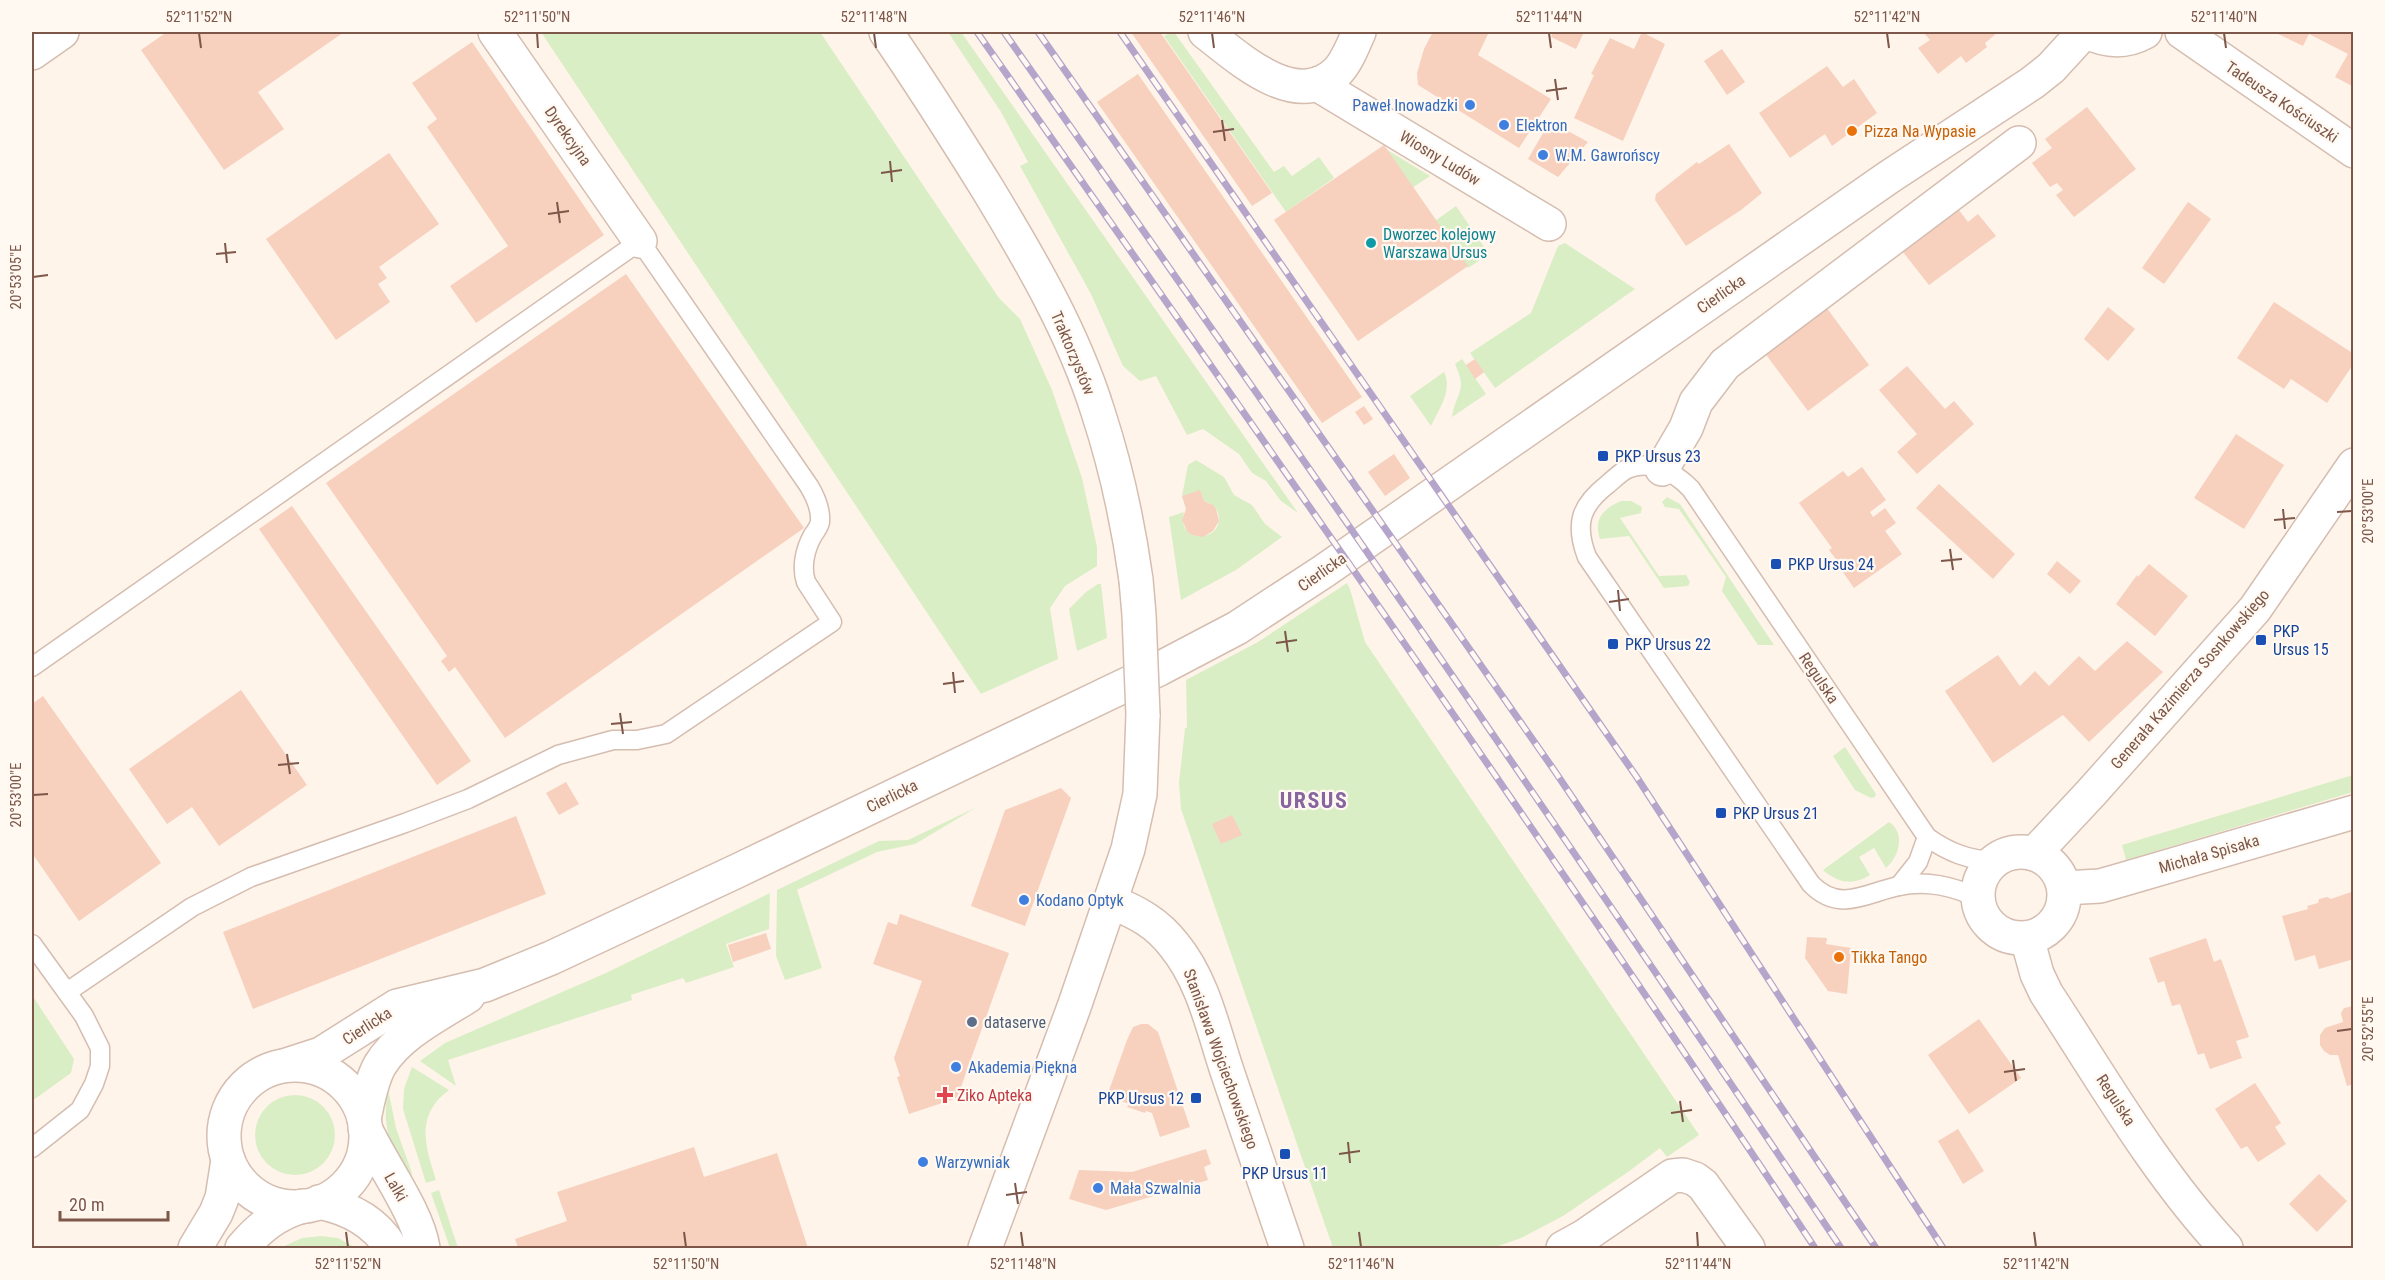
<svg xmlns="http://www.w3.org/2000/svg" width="2385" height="1280" viewBox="0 0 2385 1280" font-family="'Roboto Condensed',sans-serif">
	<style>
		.green { fill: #daeec5 }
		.building { fill: #f7d0be }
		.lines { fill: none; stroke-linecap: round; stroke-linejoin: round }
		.service-casing { stroke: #d5bdb0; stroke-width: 21 }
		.minor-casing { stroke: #d5bdb0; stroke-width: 36 }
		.tertiary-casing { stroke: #d5bdb0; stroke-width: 36 }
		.service { stroke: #fff; stroke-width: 18 }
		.minor { stroke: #fff; stroke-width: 33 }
		.tertiary { stroke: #fff; stroke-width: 33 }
		.rail-casing { stroke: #b6a5cb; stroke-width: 7 }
		.rail { stroke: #fff9f2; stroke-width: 4.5; stroke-dasharray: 14; stroke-linecap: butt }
		.tertiary-bridge-casing { stroke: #d5bdb0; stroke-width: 36; stroke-linecap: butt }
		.tertiary-bridge { stroke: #fff; stroke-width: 33 }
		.ticks { fill: none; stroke: #7d5749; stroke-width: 2 }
		.shop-dot { fill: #3f7fe0; stroke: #fff9f2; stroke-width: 2 }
		.food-dot { fill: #e8710a; stroke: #fff9f2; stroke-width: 2 }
		.culture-dot { fill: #0f9aa8; stroke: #fff9f2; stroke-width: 2 }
		.transit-dot { fill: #1a4fb4; stroke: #fff9f2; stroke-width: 2 }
		.service-dot { fill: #5c6f8a; stroke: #fff9f2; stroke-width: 2 }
		.health-dot { fill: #e0444e; stroke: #fff9f2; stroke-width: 2 }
		.labels { text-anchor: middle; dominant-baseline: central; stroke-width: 4.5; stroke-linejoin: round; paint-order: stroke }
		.street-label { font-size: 16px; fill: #7d5749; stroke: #fff9f2 }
		.shop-label { font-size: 16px; fill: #366cbe; stroke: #fff9f2; text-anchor: start }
		.food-label { font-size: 16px; fill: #c56008; stroke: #fff9f2; text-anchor: start }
		.culture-label { font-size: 16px; fill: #0d838f; stroke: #fff9f2; text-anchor: start }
		.transit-label { font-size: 16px; fill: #164399; stroke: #fff9f2; text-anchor: start }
		.service-label { font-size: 16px; fill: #4e5e75; stroke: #fff9f2; text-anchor: start }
		.health-label { font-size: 16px; fill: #be3a42; stroke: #fff9f2; text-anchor: start }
		.district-label { font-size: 22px; font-weight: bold; letter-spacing: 1.5px; fill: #87659f; stroke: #fff9f2 }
		.neatline { fill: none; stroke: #7d5749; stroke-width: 2 }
		.ticks-label { font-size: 15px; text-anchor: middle; fill: #7d5749 }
	</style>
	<rect width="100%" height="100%" fill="#fef4ea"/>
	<g class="green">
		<polygon points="541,32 820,32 999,298 1020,319 1052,390 1082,478 1097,547 1097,566 1065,586 1050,608 1058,659 981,694"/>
		<polygon points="948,32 961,32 1298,513 1281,501 1266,481 1252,473 1239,454 1203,429 1187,435 1156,376 1140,381 1123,366 1091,294 1020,166 1028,162 1001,112"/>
		<polygon points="1171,32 1174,32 1274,172 1284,166 1292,176 1319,157 1334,178 1286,212 1164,36"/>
		<polygon points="1384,148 1430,176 1412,188"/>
		<polygon points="1456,206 1489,254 1468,268 1435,221"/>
		<polygon points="1565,243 1635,289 1495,388 1470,353 1531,313 1558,246"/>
		<path d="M1462 359 1486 394 1452 417C1456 392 1468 392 1455 364Z"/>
		<path d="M1444 372C1453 390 1439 409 1431 426L1410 396Z"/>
		<path d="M1196 460 1224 477 1234 495 1252 505 1265 524 1282 537 1236 570 1181 600 1169 517 1184 512C1175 545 1226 543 1218 513 1215 506 1211 503 1204 501L1200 491 1182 496 1188 465Z"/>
		<polygon points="1667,497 1680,504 1774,645 1758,645 1722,591 1726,577 1679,509 1665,507 1662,502"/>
		<path d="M1621 501H1631L1642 507 1641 513 1620 518 1659 576 1686 575 1690 582 1688 586 1664 588 1629 536 1600 539C1593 519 1604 508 1621 501Z"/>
		<polygon points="1347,583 1350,589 1365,642 1699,1135 1667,1157 1660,1148 1628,1172 1563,1216 1521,1238 1493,1248 1333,1248 1181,809 1179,783 1185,728 1187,728 1186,680 1258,642"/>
		<polygon points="1098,584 1101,584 1107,638 1077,651 1069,609 1086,592"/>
		<polygon points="1845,747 1876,794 1875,797 1871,798 1855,790 1833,756"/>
		<polygon points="2353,775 2353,792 2126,860 2122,845"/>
		<polygon points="977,807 915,844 877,852 797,890 822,968 785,980 776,956 777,890 879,841 908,840"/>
		<path d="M1889 822C1906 833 1899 857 1886 868L1874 848 1859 857 1870 875C1853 886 1838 883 1823 870Z"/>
		<polygon points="770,893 769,929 726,944 734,967 686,983 683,978 631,995 632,1000 448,1060 456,1086 420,1061 445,1043 606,973"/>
		<polygon points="32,995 74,1059 71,1073 32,1101"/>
		<path d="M412 1067 449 1090C415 1115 425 1145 436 1180L426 1183 403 1109 404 1089Z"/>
		<path d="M388 1089 396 1128 412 1173 409 1181C391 1146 381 1130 388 1089Z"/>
		<circle cx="295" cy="1135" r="40"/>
		<polygon points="439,1190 458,1248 450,1248 431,1193"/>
		<polygon points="321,1236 338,1238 356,1248 280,1248 302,1238"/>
	</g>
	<g class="building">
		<polygon points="167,32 344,32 258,92 284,129 224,170 141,50"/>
		<polygon points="1131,32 1160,32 1272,193 1252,206"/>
		<polygon points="1433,32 1489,32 1478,55 1551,99 1519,148 1418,85 1417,73 1424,49"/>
		<polygon points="1553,32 1584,32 1576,49 1551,37"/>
		<polygon points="1642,32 1665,44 1623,141 1574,118 1594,75 1591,74 1610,38 1634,49"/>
		<polygon points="1923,32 1996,32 1997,33 1985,43 1987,47 1966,63 1961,56 1938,74 1918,48 1930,40"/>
		<polygon points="2274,32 2354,32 2354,87 2335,77 2348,54 2309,34 2303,46"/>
		<polygon points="472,42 604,235 476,323 450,286 508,246 427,127 437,119 412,83"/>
		<polygon points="1722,49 1745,82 1727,95 1704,61"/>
		<polygon points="1827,66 1843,87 1854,79 1877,113 1832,146 1825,134 1790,158 1759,113"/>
		<polygon points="1138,74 1362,397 1322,423 1097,102"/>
		<polygon points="2087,107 2136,169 2074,217 2056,195 2063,190 2057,183 2050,187 2032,163 2052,148 2045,139"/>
		<polygon points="1550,121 1588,142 1558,177 1528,159"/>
		<polygon points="1729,144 1762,193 1741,210 1686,246 1655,200 1656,194 1697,162 1699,164"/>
		<polygon points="1384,145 1468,266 1358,341 1274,220"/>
		<polygon points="389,153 439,224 379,267 387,278 378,284 390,302 336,340 266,239"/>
		<polygon points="2188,202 2211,219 2164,284 2142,268"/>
		<polygon points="1955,205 1968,222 1978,214 1996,236 1929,285 1899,247"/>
		<polygon points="626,274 804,528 505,738 455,667 449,672 441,661 447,656 326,483"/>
		<polygon points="2274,302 2354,354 2354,363 2327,403 2291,379 2284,389 2237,358"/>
		<polygon points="1823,303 1869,365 1808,411 1767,356 1768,343"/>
		<polygon points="2108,307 2135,329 2108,361 2084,339"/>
		<polygon points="1475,359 1484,372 1475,379 1466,365"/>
		<polygon points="1907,366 1945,409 1954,401 1974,424 1917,474 1897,452 1917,434 1879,390"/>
		<polygon points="1364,406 1373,419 1364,425 1355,412"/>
		<polygon points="2236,434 2284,465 2244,529 2194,498"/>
		<polygon points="1394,454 1410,478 1385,496 1368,472"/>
		<polygon points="1862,467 1886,500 1870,512 1873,517 1885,508 1896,523 1885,531 1902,554 1854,588 1840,568 1842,567 1829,550 1832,548 1799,503 1843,471 1848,477"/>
		<polygon points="1939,484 2015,554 1993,579 1916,508"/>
		<polygon points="1200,490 1204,501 1213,505 1216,509 1219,521 1213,531 1203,537 1192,535 1187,531 1182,520 1186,509 1182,496"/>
		<polygon points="292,506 471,761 437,785 259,529"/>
		<polygon points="2057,561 2081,581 2070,594 2047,574"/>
		<polygon points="2149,564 2188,596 2155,636 2116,604 2137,575 2138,577"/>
		<polygon points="2127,641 2163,672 2089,742 2063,715 1993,763 1945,691 1998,655 2020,686 2035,671 2049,686 2079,656 2095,671"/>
		<polygon points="241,690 307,785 219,846 192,807 167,824 129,769"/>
		<polygon points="43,696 161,863 79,921 32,853 32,704"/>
		<polygon points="566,782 579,804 559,815 546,793"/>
		<polygon points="1061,788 1071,798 1025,926 971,906 1005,810"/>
		<polygon points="1232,815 1242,835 1221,844 1212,824"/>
		<polygon points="516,816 546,894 253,1009 223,932"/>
		<polygon points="2354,891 2354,959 2319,969 2315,955 2295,961 2282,916 2308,909 2307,906 2318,903 2319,899 2327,897 2331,899"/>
		<polygon points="900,914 1009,953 957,1098 909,1114 897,1077 900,1076 894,1058 922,981 873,964 888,922 897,925"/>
		<polygon points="766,933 771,949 733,962 728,945"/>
		<polygon points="1807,937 1827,938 1826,944 1851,948 1847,994 1828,991 1805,958"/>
		<polygon points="2206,938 2214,962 2221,959 2249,1037 2236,1041 2242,1058 2210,1069 2204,1053 2198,1055 2180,1004 2172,1006 2164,981 2158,983 2149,958"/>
		<polygon points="2354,1006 2354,1084 2347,1086 2338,1055 2330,1055 2324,1051 2320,1045 2320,1035 2325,1028 2343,1022 2341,1013 2344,1008"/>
		<polygon points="1979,1019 2021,1078 1969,1114 1928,1055"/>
		<polygon points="1141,1024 1148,1024 1158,1032 1190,1127 1160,1137 1152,1113 1146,1111 1145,1113 1127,1107 1129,1104 1107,1096 1127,1040 1133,1027"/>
		<polygon points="2255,1083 2281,1123 2275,1127 2286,1144 2258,1162 2247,1146 2241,1149 2215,1109"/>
		<polygon points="1958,1129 1984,1171 1963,1184 1938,1141"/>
		<polygon points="694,1147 704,1177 777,1153 808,1248 518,1248 515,1239 567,1221 557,1192"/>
		<polygon points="1206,1149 1211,1164 1204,1167 1208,1180 1106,1210 1069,1199 1079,1170 1132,1172"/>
		<polygon points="2319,1174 2347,1201 2317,1232 2289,1204"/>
	</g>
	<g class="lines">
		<g class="service-casing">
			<g id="service">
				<path d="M32 667 640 241 809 486C815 496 821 509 820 522 819 527 816 531 813 535 805 549 801 567 806 582L832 622 666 734 637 740H613L558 755 468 799 405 823 251 877 192 907 67 992"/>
				<polyline points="1899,886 1918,862 1927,837"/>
				<path d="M1977 898C1954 886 1925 880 1899 886 1868 892 1840 914 1811 884L1587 557C1574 523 1581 505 1608 484 1614 479 1621 472 1627 469 1650 459 1675 472 1691 489L1927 837C1948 852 1968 860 1994 861"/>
				<polyline points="32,944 84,1016 100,1048 100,1066 94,1084 80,1110 32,1148"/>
			</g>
		</g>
		<g class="minor-casing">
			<g id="minor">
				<polyline points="495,32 640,241"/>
				<path d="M1205 32C1238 57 1295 112 1337 72 1347 62 1353 45 1359 32"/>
				<polyline points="32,53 62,32"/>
				<polyline points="1317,84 1549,224"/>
				<polyline points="1662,469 1686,428 1696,402 1725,364 2019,143"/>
				<polyline points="1563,1248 1583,1237 1672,1176 1683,1175 1695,1179 1703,1185 1748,1248"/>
			</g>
		</g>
		<g class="tertiary-casing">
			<g id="tertiary">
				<path d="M886 32C921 83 954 135 987 188 1030 259 1073 332 1098 412 1116 467 1128 522 1136 580"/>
				<path d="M2087 32C2107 42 2125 43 2145 32"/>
				<polyline points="2182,32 2354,151"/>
				<circle cx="2021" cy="895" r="43"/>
				<polyline points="2034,854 2091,793 2255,609 2354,465"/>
				<polyline points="2064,888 2100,886 2121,880 2354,812"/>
				<path d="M1111 902C1137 912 1157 923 1174 945 1203 980 1213 1029 1227 1071 1247 1130 1267 1189 1287 1248"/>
				<path d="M2027 938 2037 974 2046 993C2103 1080 2156 1173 2226 1248"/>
				<polyline points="287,1065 321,1054 397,1006 485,985 551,958 737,871 1159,669 1237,628 1324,571 1889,177 2032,83 2051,68 2084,32"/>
				<circle cx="295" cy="1136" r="71"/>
				<path d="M364 1119C368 1101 371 1081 380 1065 399 1034 438 1015 468 996"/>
				<path d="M365 1128C381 1163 418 1213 423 1248"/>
				<path d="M319 1202C349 1208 375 1221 391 1248"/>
				<polyline points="195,1248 216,1213 222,1198 228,1160"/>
				<path d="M242 1248C259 1228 277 1213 303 1206"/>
				<polyline points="985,1248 1074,1007 1128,849 1140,794 1143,715"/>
			</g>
		</g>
		<use href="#service" class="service"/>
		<use href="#minor" class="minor"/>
		<use href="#tertiary" class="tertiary"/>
		<g class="rail-casing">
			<g id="rail">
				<path d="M977 32C1260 435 1543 838 1815 1248"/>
				<path d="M1004 32C1287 435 1568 839 1841 1248"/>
				<polyline points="1038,32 1554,770 1876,1248"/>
				<polyline points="1120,32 1636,776 1943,1248"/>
			</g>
		</g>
		<use href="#rail" class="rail"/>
		<g class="tertiary-bridge-casing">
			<polyline id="tertiary-bridge" points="1136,580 1139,615 1143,715"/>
		</g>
		<use href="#tertiary-bridge" class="tertiary-bridge"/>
	</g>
	<path class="ticks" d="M199 33 201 48M537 33 538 48M874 33 876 48M1212 33 1214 48M1549 33 1551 48M1887 33 1889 48M2224 33 2226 48M1555 79 1558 100M1546 91 1567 88M1222 120 1225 141M1213 132 1234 129M890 161 892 182M881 173 902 170M557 202 560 223M548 214 569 211M225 243 227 263M216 254 236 252M33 277 48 275M2283 509 2285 529M2337 512 2352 511M2274 520 2295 518M1950 549 1953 570M1941 561 1962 559M1618 590 1620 611M1609 602 1629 599M1285 631 1288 652M1276 643 1297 640M953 672 955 693M943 684 964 681M620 713 623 734M611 724 632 722M287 754 290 774M278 765 299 763M33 795 48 794M2337 1031 2352 1029M2013 1060 2016 1081M2004 1072 2025 1069M1680 1101 1683 1122M1671 1113 1692 1110M1348 1142 1350 1163M1339 1154 1360 1151M1015 1183 1018 1204M1006 1195 1027 1192M346 1232 348 1247M684 1232 686 1247M1021 1232 1023 1247M1359 1232 1361 1247M1697 1232 1698 1247M2034 1232 2036 1247"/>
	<g class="shop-dot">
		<circle cx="1470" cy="105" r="6"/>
		<circle cx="1504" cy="125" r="6"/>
		<circle cx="1543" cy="155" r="6"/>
		<circle cx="1024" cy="900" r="6"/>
		<circle cx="956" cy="1067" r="6"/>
		<circle cx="923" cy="1162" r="6"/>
		<circle cx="1098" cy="1188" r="6"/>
	</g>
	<g class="food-dot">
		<circle cx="1852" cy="131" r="6"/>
		<circle cx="1839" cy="957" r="6"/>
	</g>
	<circle class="culture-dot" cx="1371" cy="243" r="6"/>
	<g class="transit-dot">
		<rect x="1597" y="450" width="12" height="12" rx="3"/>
		<rect x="1770" y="558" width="12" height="12" rx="3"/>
		<rect x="2255" y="634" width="12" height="12" rx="3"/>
		<rect x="1607" y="638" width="12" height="12" rx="3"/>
		<rect x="1715" y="807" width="12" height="12" rx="3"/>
		<rect x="1190" y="1092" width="12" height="12" rx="3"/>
		<rect x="1279" y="1148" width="12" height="12" rx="3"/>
	</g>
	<circle class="service-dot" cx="972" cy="1022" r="6"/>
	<path class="health-dot" d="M942 1086h6v6h6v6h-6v6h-6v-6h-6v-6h6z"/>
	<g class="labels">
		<g class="street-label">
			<text transform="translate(2282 102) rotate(34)">Tadeusza Kościuszki</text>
			<text transform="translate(568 136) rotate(55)">Dyrekcyjna</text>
			<text transform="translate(1440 158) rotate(31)">Wiosny Ludów</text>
			<text transform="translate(1721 294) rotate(-35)">Cierlicka</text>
			<text transform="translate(1073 353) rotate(67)">Traktorzystów</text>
			<text transform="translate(1322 572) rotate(-35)">Cierlicka</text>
			<text transform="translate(1819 678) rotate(56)">Regulska</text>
			<text transform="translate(2190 679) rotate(-49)">Generała Kazimierza Sosnkowskiego</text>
			<text transform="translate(892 796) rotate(-26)">Cierlicka</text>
			<text transform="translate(2209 854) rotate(-16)">Michała Spisaka</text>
			<text transform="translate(367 1026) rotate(-33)">Cierlicka</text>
			<text transform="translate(1221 1059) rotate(70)">Stanisława Wojciechowskiego</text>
			<text transform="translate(2116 1100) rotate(57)">Regulska</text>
			<text transform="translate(396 1187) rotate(60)">Lalki</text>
		</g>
		<g class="shop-label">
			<text x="1458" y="105" text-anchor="end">Paweł Inowadzki</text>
			<text x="1516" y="125">Elektron</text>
			<text x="1555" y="155">W.M. Gawrońscy</text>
			<text x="1036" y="900">Kodano Optyk</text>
			<text x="968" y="1067">Akademia Piękna</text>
			<text x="935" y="1162">Warzywniak</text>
			<text x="1110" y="1188">Mała Szwalnia</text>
		</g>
		<g class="food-label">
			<text x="1864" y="131">Pizza Na Wypasie</text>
			<text x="1851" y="957">Tikka Tango</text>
		</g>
		<g class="culture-label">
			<text x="1383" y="234">Dworzec kolejowy<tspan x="1383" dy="18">Warszawa Ursus</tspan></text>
		</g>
		<g class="transit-label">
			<text x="1615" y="456">PKP Ursus 23</text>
			<text x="1788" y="564">PKP Ursus 24</text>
			<text x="2273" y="631">PKP<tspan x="2273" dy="18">Ursus 15</tspan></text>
			<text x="1625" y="644">PKP Ursus 22</text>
			<text x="1733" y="813">PKP Ursus 21</text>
			<text x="1184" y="1098" text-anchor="end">PKP Ursus 12</text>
			<text x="1285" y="1173" text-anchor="middle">PKP Ursus 11</text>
		</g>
		<g class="service-label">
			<text x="984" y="1022">dataserve</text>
		</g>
		<g class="health-label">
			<text x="957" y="1095">Ziko Apteka</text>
		</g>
		<g class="district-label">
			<text x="1314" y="800">URSUS</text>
		</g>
	</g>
	<rect width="2385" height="1280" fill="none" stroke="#fff9f2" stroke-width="66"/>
	<path d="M60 1211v9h108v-9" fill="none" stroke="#7d5749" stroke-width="3"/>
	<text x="69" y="1211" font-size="18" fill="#7d5749" stroke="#fff9f2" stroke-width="4.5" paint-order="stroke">20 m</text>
	<rect x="33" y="33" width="2319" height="1214" class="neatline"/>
	<g class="ticks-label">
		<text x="199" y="22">52°11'52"N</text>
		<text x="537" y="22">52°11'50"N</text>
		<text x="874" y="22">52°11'48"N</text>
		<text x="1212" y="22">52°11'46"N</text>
		<text x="1549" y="22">52°11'44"N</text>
		<text x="1887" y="22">52°11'42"N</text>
		<text x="2224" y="22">52°11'40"N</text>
		<text transform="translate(16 277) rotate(-90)" y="5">20°53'05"E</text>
		<text transform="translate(2368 511) rotate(-90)" y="5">20°53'00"E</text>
		<text transform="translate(16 795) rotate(-90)" y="5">20°53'00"E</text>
		<text transform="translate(2368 1029) rotate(-90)" y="5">20°52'55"E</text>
		<text x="348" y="1269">52°11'52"N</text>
		<text x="686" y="1269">52°11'50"N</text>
		<text x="1023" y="1269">52°11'48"N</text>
		<text x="1361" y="1269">52°11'46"N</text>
		<text x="1698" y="1269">52°11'44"N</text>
		<text x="2036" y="1269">52°11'42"N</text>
	</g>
</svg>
